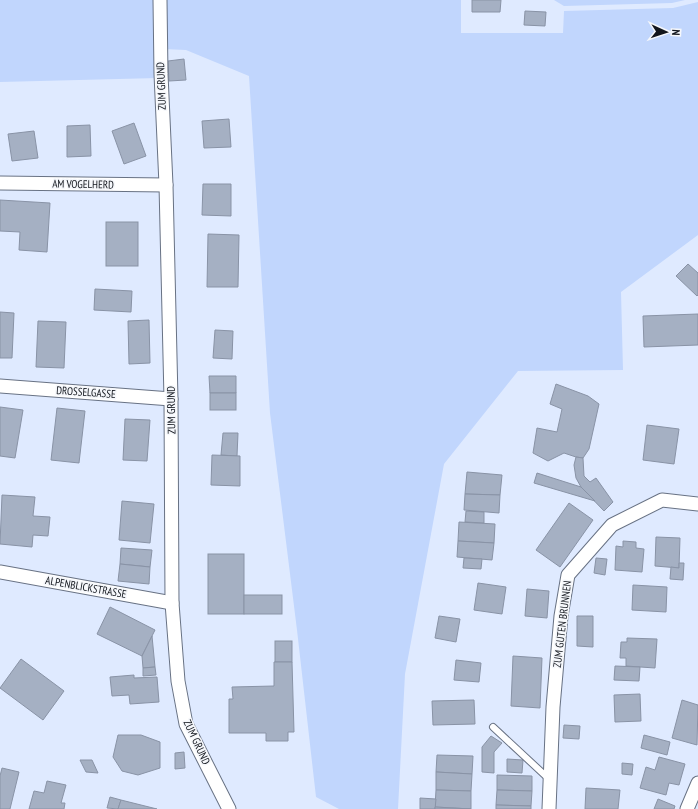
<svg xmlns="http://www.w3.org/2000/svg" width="698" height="809" viewBox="0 0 698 809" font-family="'PT Sans Narrow',sans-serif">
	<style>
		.green { fill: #c1d6fd }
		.building { fill: #a5b0c3; stroke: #8993a6 }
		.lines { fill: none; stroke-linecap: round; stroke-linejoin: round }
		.lane-casing { stroke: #687284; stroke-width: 8 }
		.street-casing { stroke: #687284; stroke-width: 15 }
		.lane { stroke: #fff; stroke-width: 6 }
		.street { stroke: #fff; stroke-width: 13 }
		.labels { text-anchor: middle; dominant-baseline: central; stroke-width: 3; stroke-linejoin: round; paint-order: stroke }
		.street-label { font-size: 11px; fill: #11151c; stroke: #f5f7fb }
	</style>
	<rect width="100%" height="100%" fill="#dfeaff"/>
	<g class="green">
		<polygon points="0,0 157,0 158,78 0,82"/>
		<polygon points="163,0 461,0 461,33 563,33 564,11 673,8 698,2 698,235 621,292 623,370 518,371 444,464 405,674 398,809 339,809 316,797 297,630 270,413 249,76 186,50 163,49"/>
		<polygon points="554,0 685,0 672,3 564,6"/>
	</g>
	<g class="building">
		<polygon points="472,0 501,0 500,12 472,12"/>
		<polygon points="525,11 546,12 545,26 524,25"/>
		<polygon points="184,59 186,80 169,81 168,61"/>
		<polygon points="229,119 231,147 204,148 202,121"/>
		<polygon points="134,123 146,156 124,164 112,131"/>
		<polygon points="90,125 91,156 67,157 67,126"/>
		<polygon points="34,131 38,158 12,161 8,134"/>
		<polygon points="203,184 231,184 231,216 202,215"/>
		<polygon points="0,200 50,203 47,252 19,250 20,232 0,231"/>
		<rect x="106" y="222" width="32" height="44"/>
		<polygon points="208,234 239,235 238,287 207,287"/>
		<polygon points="688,264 698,273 698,295 697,296 676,276"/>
		<polygon points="95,289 132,291 131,312 94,310"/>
		<polygon points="0,312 14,313 12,358 0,358"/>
		<polygon points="698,314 698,345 644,347 643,316"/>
		<polygon points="149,320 150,363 129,364 128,321"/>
		<polygon points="38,321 66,322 64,368 36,367"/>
		<polygon points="215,330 233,331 232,359 213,358"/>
		<polygon points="209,376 236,376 236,393 210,393"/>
		<polygon points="556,384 588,396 599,404 589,449 583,458 576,457 564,453 548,461 533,453 537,428 557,432 562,409 550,404"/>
		<rect x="210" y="393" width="26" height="17"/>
		<polygon points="0,407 23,410 15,458 0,456"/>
		<polygon points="57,408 85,411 79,463 51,460"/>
		<polygon points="125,419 150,420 147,461 123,460"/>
		<polygon points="647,425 679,429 674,464 643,460"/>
		<polygon points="223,433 238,433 237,456 221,455"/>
		<polygon points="212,455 240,456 240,486 211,485"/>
		<polygon points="576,457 583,458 584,476 590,482 596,478 613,502 604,511 581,487 576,478 574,465"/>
		<polygon points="467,472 502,475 500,495 465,494"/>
		<polygon points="537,473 581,487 595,501 534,483"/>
		<polygon points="465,494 500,495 499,513 464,510"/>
		<polygon points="2,495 35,497 33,516 50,517 48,536 33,535 32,547 0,544"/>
		<polygon points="122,501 154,504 150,543 119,540"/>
		<polygon points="569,503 593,520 560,567 536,550"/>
		<polygon points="466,511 484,512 484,523 465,522"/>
		<polygon points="459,522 495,524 494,543 458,541"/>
		<polygon points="656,537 680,538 679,568 655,566"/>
		<polygon points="458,541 494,543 492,560 457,557"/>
		<polygon points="623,541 636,542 636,548 644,549 642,572 615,570 616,546 623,547"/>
		<polygon points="121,548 152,550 150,567 120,564"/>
		<rect x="208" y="554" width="36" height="60"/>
		<polygon points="464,558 482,559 481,569 463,568"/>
		<polygon points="596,558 607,559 605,575 594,573"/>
		<polygon points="679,563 684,563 683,580 670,579 671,567 679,568"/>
		<polygon points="120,564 150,567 149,584 118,581"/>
		<polygon points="478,583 506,587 502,614 474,610"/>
		<polygon points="633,585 667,587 666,612 632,610"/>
		<polygon points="527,589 549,591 547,618 525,616"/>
		<rect x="244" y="595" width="38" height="19"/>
		<polygon points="110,607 155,630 142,656 97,634"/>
		<polygon points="439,616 460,619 456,642 435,638"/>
		<polygon points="577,616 593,616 593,647 577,646"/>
		<polygon points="152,636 155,667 143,668 142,656"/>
		<polygon points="627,638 657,639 655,668 626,666 626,658 620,658 621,642 627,642"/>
		<rect x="275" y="641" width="17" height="21"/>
		<polygon points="513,656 542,658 540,708 511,706"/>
		<polygon points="21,659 64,691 43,720 0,688"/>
		<polygon points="456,660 481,663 479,682 454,680"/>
		<polygon points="274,662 292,662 294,732 288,732 288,741 266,741 266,733 229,733 229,699 233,699 232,687 274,686"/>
		<polygon points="615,666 640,667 639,681 614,680"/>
		<polygon points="155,667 156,675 143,676 143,668"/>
		<polygon points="134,675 134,678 157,677 159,702 130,704 129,695 112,696 110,677"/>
		<polygon points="640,694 641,721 615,722 614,695"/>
		<polygon points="474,700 475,724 433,725 432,701"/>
		<polygon points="682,700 698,705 697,745 672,738"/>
		<polygon points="564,725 580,726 579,739 563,738"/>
		<polygon points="118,735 141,735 160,742 160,768 138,775 122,771 113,757"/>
		<polygon points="644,735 670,742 667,755 641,748"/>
		<polygon points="491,736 502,743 494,752 494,773 482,772 482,747"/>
		<polygon points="184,752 185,768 175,769 175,753"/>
		<polygon points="437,755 473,756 472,774 436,772"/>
		<polygon points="659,757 685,764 679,785 669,783 666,795 640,788 646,767 655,770"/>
		<polygon points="507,759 523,760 522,773 507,772"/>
		<polygon points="80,760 92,760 98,773 86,772"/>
		<polygon points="622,763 633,764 632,775 622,774"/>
		<polygon points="2,768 19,772 10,809 0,809 0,776"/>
		<polygon points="436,772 472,774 471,791 436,790"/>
		<polygon points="497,775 532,776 532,791 497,790"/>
		<polygon points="47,781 66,785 61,803 65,803 64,809 29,809 34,791 44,793"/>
		<polygon points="586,788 620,790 618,809 585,809"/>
		<polygon points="436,790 471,791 471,809 435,807"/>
		<polygon points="497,790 532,791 531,806 496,805"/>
		<polygon points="110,797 121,800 118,809 107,808"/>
		<polygon points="420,798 436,799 435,809 420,809"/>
		<polygon points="658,799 675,806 674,809 654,809"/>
		<polygon points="121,800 157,809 118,809"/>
		<polygon points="496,805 531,806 531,809 496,809"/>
		<polygon points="435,807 471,809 435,809"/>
	</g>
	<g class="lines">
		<g class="lane-casing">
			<polyline id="lane" points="493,727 549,779"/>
		</g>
		<g class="street-casing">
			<g id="street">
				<polyline points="160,0 161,74 166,185 171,399 172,603 178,681 186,724 229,809"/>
				<polyline points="0,183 166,185"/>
				<polyline points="0,386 171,399"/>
				<polyline points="0,572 172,603"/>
				<polyline points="549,809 553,707 561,616 568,575 612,525 662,500 698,504"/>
				<polyline points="687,809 698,783"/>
			</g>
		</g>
		<use href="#lane" class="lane"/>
		<use href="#street" class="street"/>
	</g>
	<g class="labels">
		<g class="street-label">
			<text transform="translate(161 86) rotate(-92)">ZUM GRUND</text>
			<text transform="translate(83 184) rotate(1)">AM VOGELHERD</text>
			<text transform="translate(86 392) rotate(4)">DROSSELGASSE</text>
			<text transform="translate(171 410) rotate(-91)">ZUM GRUND</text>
			<text transform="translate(86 587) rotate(10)">ALPENBLICKSTRASSE</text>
			<text transform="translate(562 624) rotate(-83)">ZUM GUTEN BRUNNEN</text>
			<text transform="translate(197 742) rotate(65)">ZUM GRUND</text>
		</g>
	</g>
	<g transform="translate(666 32) rotate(93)" stroke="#f5f7fb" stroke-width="3" paint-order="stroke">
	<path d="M0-3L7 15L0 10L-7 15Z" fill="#11151c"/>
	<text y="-6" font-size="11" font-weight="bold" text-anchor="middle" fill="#11151c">N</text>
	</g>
</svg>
